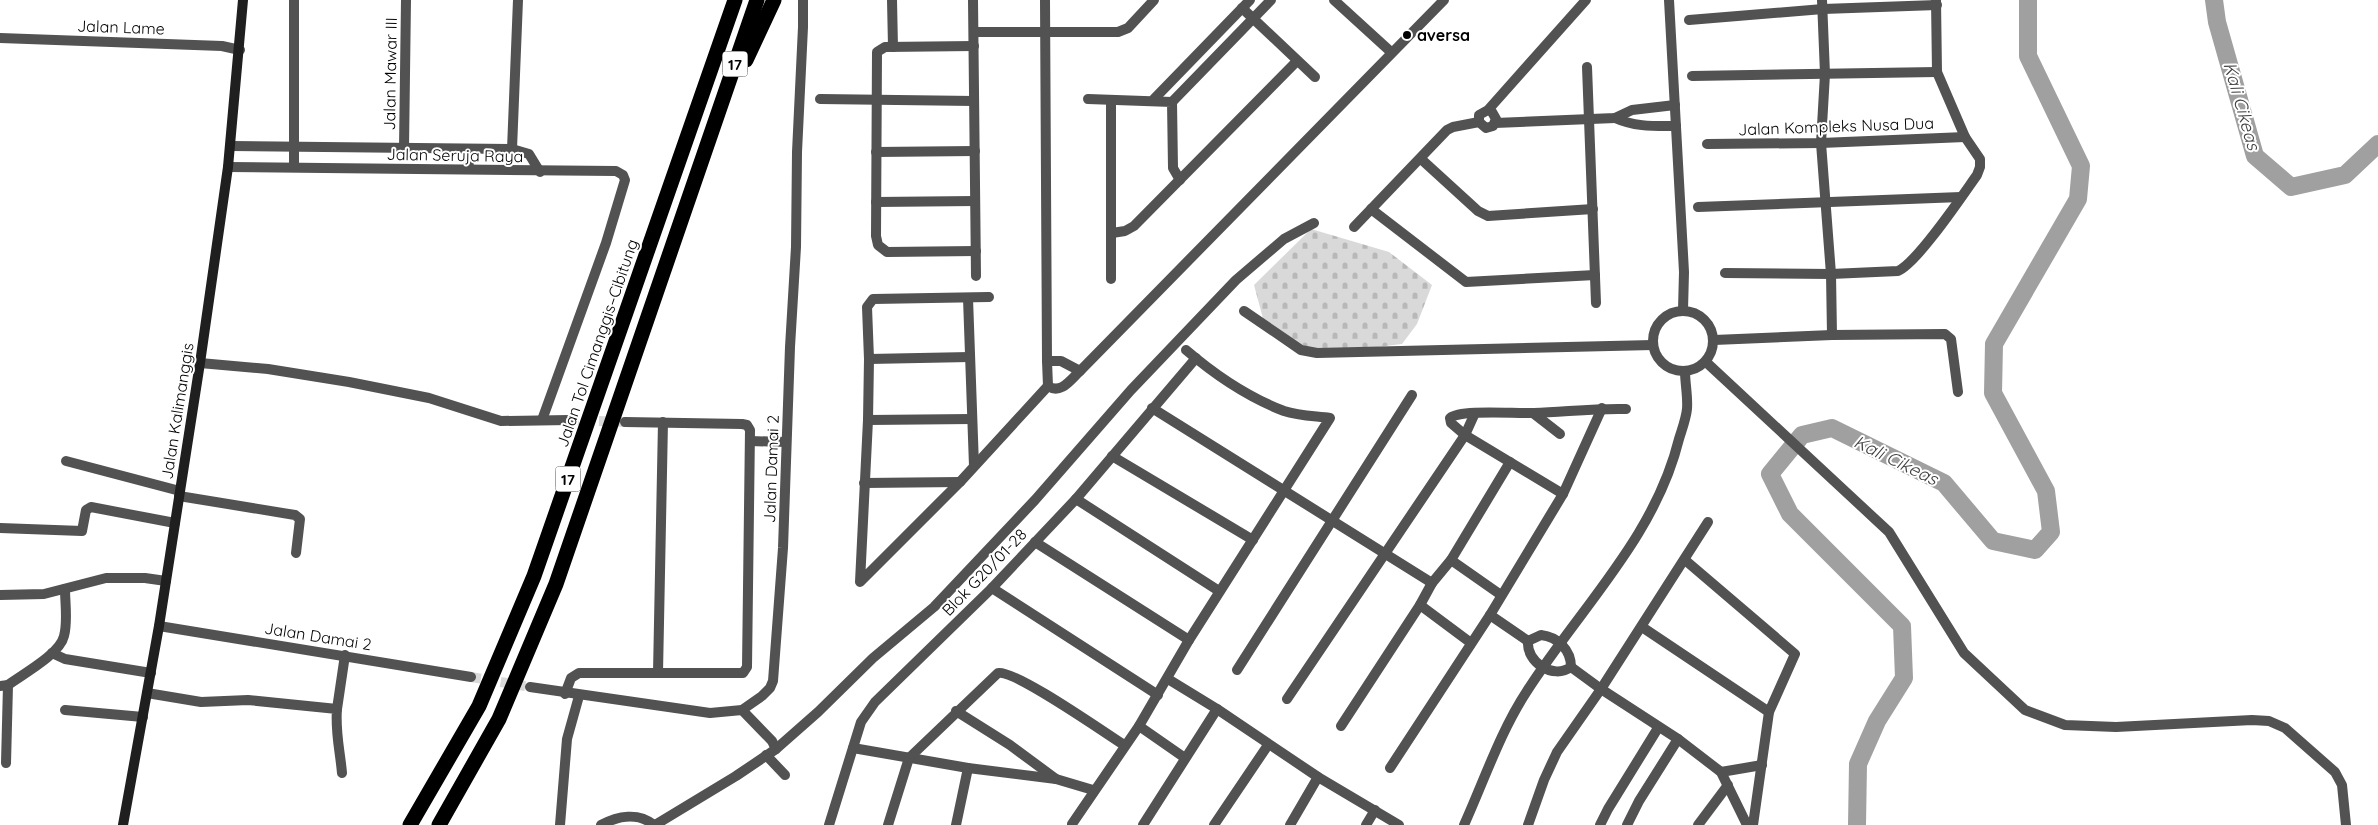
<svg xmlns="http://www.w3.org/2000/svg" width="2378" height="825" viewBox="0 0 2378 825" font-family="Quicksand,sans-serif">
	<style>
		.cemetery { fill: url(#cemetery-stones) }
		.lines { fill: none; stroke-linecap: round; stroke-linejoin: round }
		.river { stroke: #a0a0a0; stroke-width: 18 }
		.minor-tunnel { stroke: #d9d9d9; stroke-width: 10; stroke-dasharray: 10 5; stroke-linecap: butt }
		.minor { stroke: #525252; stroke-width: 10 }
		.secondary { stroke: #1f1f1f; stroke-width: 10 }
		.motorway { stroke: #000; stroke-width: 15 }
		.poi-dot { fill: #000; stroke: #fff; stroke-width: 2 }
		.labels { text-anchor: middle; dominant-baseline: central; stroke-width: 4; stroke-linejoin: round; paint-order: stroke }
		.shield { fill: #fff; stroke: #4c4c4c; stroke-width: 1 }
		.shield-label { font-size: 15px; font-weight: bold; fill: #000 }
		.street-label { font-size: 16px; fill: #000; stroke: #fff }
		.poi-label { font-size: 16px; font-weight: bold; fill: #000; stroke: #fff; text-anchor: start }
		.water-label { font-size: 18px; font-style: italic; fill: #414141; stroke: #fff }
	</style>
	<defs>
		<pattern id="cemetery-stones" width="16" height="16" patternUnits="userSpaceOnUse" patternTransform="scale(1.25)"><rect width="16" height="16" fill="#d9d9d9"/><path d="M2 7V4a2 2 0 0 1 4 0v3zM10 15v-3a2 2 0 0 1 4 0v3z" fill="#b8b8b8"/></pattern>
	</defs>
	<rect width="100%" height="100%" fill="#fff"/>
	<polygon class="cemetery" points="1311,229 1389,252 1432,285 1417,324 1402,344 1318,354 1264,322 1254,285"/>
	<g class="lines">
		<g class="river">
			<polyline points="2214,0 2217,22 2255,156 2291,187 2345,175 2378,144"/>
			<polyline points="1857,825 1858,764 1877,721 1904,678 1902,626 1790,514 1770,474 1802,435 1832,428 1944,483 1993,541 2035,550 2051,532 2046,491 1993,393 1994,344 2078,199 2081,166 2028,56 2028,0"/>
		</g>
		<g class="minor-tunnel">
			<polyline points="569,420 625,422"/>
			<polyline points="471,677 530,687"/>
		</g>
		<g class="minor">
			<polyline points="892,0 893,47"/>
			<polyline points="973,0 976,276"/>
			<path d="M1045 0 1047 361 1048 386C1061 395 1071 379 1080 371L1444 0"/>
			<polyline points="1334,0 1391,52"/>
			<polyline points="1669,0 1684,272 1683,310"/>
			<polyline points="1822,0 1825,74 1821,143 1831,274 1832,335"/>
			<polyline points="1242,8 1315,77"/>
			<polyline points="1689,20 1823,9 1937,5"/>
			<polyline points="974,32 1118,32 1128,28 1154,0"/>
			<polyline points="0,38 222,46 240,50"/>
			<polyline points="974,46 885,47 877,52 876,236 878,245 887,252 976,251"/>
			<polyline points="1587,67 1596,303"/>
			<polyline points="1692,76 1937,72"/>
			<polyline points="820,99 974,101"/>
			<polyline points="1088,99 1172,102 1173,168 1180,180"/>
			<polyline points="1154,99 1250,0"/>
			<polyline points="1111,100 1111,279"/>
			<polyline points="1172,102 1271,0"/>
			<polyline points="1488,110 1492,112 1496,119 1493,126 1486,128 1479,122 1479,115 1488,110 1586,0"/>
			<path d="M1615 118C1635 127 1654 126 1676 126"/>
			<polyline points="1495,123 1615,118 1632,110 1675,105"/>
			<polyline points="1707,144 1821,143 1965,137"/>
			<polyline points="231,146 512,149 529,154 540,172"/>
			<polyline points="404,148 406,0"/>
			<polyline points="468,149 469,169"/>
			<polyline points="512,149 518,0"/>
			<polyline points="876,152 975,151"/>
			<polyline points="1421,159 1478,211 1488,216 1593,209"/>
			<polyline points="228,167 616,171 623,175 625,180 606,243 542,420"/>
			<polyline points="294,167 294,0"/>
			<polyline points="876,202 975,201"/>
			<polyline points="1698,207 1961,197"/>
			<polyline points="1371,209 1466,282 1595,275"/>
			<polyline points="1354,227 1447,130 1453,127 1479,122"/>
			<polyline points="1112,233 1125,231 1134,226 1297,61"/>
			<path d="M1725 273 1831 274 1898 271C1918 262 1962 196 1977 175L1980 167V159L1965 137 1937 72 1936 0"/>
			<polyline points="968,298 974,466"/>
			<circle cx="1683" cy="341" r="30"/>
			<polyline points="1244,311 1301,350 1317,353 1653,345"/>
			<polyline points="1714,340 1832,335 1945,334 1951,339 1958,392"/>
			<polyline points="970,357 869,359 867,307 873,299 989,297"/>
			<polyline points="869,359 868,420 860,582 960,482 1048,386"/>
			<polyline points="1047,361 1061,361 1080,371"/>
			<polyline points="1706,362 1889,532 1964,653 2025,710 2065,725 2116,727 2252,720 2269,721 2285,728 2335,772 2342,785 2346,825"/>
			<polyline points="200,363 268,369 349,382 429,398 501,421 569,420"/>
			<polyline points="1152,408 1432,583"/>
			<polyline points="1533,413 1560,434"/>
			<polyline points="868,420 972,419"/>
			<polyline points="750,441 786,442"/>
			<polyline points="1112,456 1253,540"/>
			<polyline points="66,461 180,491"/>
			<polyline points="864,483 960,482"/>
			<path d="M1563 494 1465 435 1451 423 1450 418C1461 409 1516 414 1534 413 1565 412 1595 408 1626 409"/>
			<polyline points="179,496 295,515 300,519 296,553"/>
			<polyline points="1076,499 1219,591"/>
			<polyline points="0,528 82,531 86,510 91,507 175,523"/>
			<polyline points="1035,542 1189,640"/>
			<polyline points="1451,560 1501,595"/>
			<polyline points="1685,560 1795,654 1769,712 1753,825"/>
			<polyline points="992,588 1158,695"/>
			<polyline points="0,595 44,594 106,578 145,578 166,581"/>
			<polyline points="1420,605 1471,643"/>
			<polyline points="1490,615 1528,641"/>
			<polyline points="159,626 471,677"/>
			<polyline points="1642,627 1769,712"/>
			<path d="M1541 635C1558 637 1571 650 1571 667 1553 680 1526 662 1528 641Z"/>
			<polyline points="52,653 65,659 151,673"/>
			<polyline points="1571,667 1601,689 1678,739 1721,772 1747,825"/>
			<polyline points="1237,670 1412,395"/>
			<polyline points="658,673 663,422"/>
			<polyline points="1168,679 1217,709 1318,777 1399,825"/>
			<path d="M0 686 8 685C23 674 60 654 64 636 68 622 65 603 65 589"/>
			<polyline points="530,687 710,713 742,710 762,696 770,688 773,681 783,548 790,347 796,247 797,152 803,27 803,0"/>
			<path d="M147 693 201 702 248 700 337 709C335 732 340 750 342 773"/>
			<polyline points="565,694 571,678 579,673 743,673 747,667 750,430 747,425 742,424 625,422"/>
			<polyline points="1287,699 1465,435 1475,413"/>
			<polyline points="337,709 345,655"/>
			<polyline points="65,710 143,717"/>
			<polyline points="742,710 772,741 776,749"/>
			<polyline points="956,711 1010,745 1056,779"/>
			<polyline points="1139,726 1185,758"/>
			<polyline points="1341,726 1420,605 1432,583 1451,560 1510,462"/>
			<polyline points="853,748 968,768 1056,779 1093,790"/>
			<polyline points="766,755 785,775"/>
			<polyline points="6,763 8,685"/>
			<polyline points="1390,768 1490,615 1563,494 1602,408"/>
			<polyline points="1721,772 1762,765"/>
			<path d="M1072 824 1139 726 1189 640 1330 418C1315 416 1299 416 1284 411 1250 398 1214 374 1186 350"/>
			<polyline points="560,825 567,739 579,696"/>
			<path d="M601 825C618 816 638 812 654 825"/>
			<polyline points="655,825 736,776 776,749 818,712 873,658 934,607 1035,500 1131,390 1236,280 1284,239 1314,223"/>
			<polyline points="829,825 861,722 875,702 992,588 1076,499 1196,358"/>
			<path d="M888 825 909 758 998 673C1014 669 1105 733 1124 745"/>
			<polyline points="956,825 968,768"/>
			<polyline points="1143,825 1217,709"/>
			<polyline points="1214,825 1268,745"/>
			<polyline points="1290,825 1318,777"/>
			<polyline points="1366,825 1375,810"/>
			<path d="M1464 825C1484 781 1500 732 1527 691 1580 608 1655 537 1679 439 1682 429 1686 419 1687 409 1688 397 1685 383 1685 371"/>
			<polyline points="1528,825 1544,780 1557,752 1601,689 1708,522"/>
			<polyline points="1600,825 1608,809 1658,728"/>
			<polyline points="1627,825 1639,801 1678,739"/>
			<polyline points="1698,825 1728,785"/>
		</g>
		<polyline class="secondary" points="123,825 159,626 200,363 228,167 243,0"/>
		<g class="motorway">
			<polyline points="746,60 774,0"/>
			<polyline points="410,825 479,706 534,576 735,0"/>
			<polyline points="439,825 499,719 556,584 757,0"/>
		</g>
	</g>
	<circle class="poi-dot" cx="1407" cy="35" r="5"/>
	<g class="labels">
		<g class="shield">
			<rect x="722.5" y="51.5" width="25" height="25" rx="4"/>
			<rect x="555.5" y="466.5" width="25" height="25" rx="4"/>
		</g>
		<g class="shield-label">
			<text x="735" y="64">17</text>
			<text x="568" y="479">17</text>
		</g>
		<g class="street-label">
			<text transform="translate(121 27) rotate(2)">Jalan Lame</text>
			<text transform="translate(390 74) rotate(-89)">Jalan Mawar III</text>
			<text transform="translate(1836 126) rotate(-2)">Jalan Kompleks Nusa Dua</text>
			<text transform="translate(455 155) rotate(1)">Jalan Seruja Raya</text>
			<text transform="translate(597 343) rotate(-71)">Jalan Tol Cimanggis–Cibitung</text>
			<text transform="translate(177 411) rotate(-81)">Jalan Kalimanggis</text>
			<text transform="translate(771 469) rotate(-88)">Jalan Damai 2</text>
			<text transform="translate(984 572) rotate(-46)">Blok G20/01-28</text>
			<text transform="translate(318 636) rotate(9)">Jalan Damai 2</text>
		</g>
		<g class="poi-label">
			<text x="1417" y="35">aversa</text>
		</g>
		<g class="water-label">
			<text transform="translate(2242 106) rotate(74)">Kali Cikeas</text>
			<text transform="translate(1896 460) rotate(26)">Kali Cikeas</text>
		</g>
	</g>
</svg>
